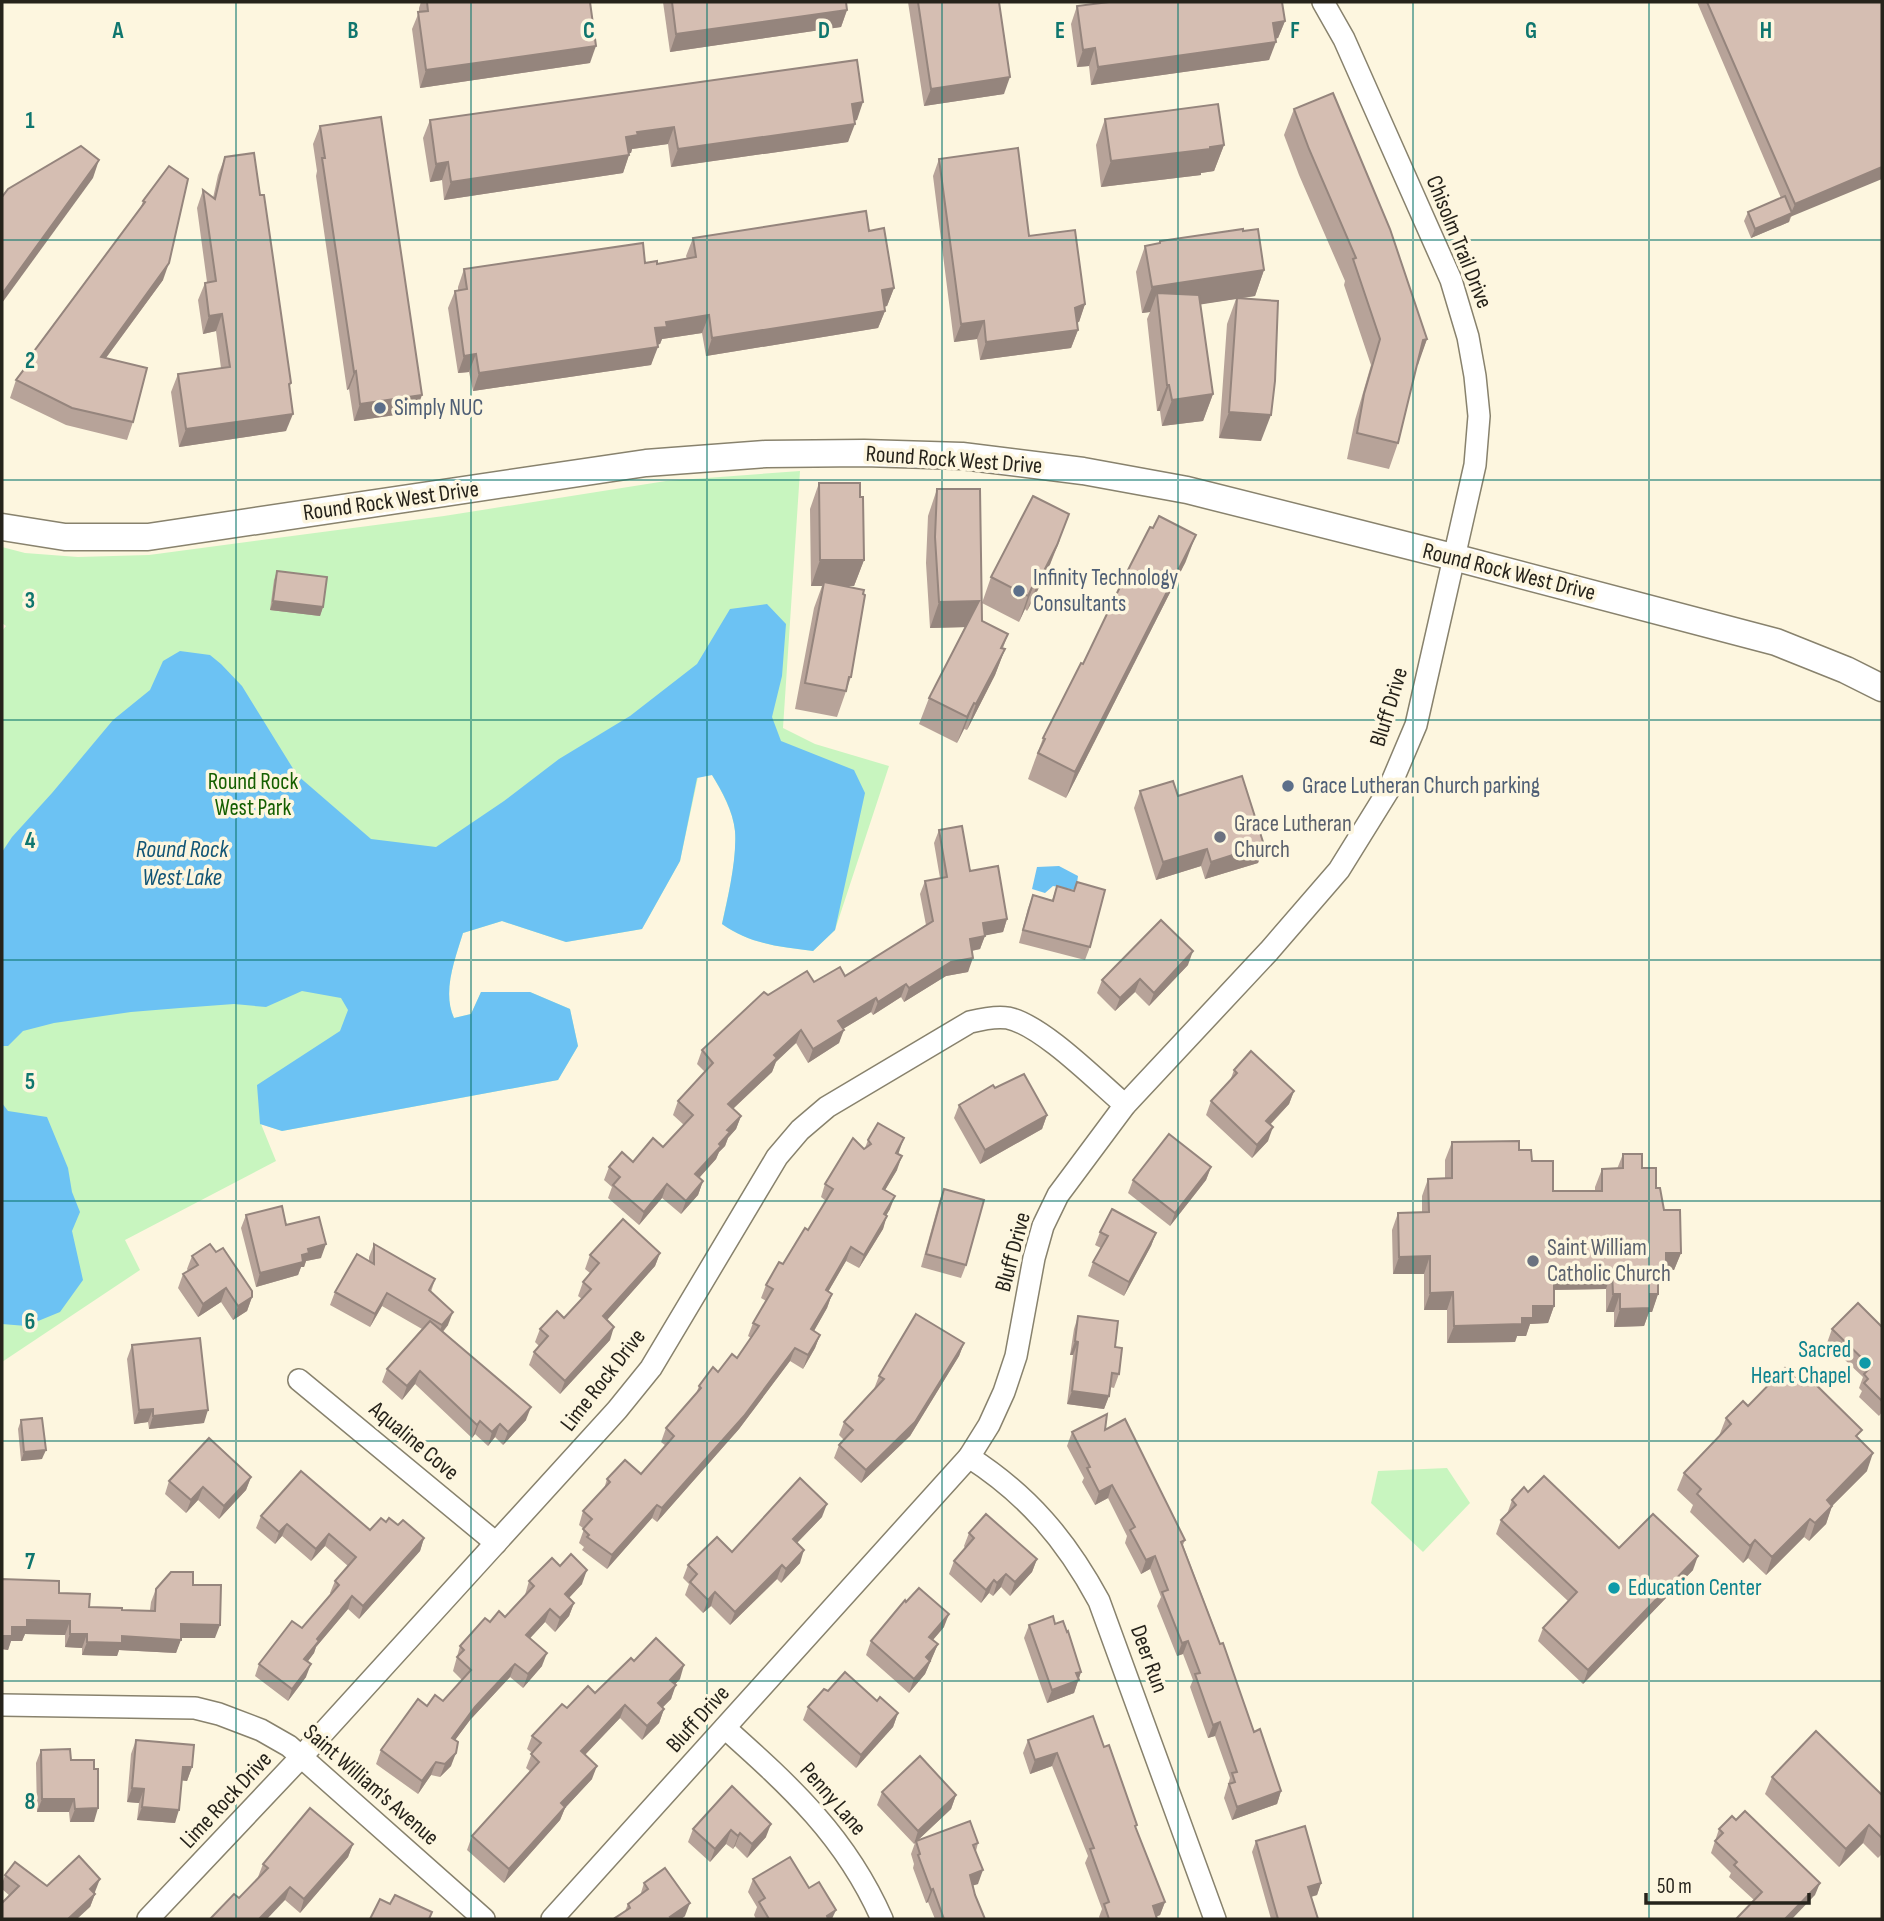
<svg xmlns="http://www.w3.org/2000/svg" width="1884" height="1921" viewBox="0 0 1884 1921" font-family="'Sofia Sans Condensed',sans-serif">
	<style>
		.green { fill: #c8f5bf }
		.water { fill: #6cc2f3 }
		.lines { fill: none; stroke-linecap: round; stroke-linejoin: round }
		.minor-casing { stroke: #88826d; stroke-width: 24 }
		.tertiary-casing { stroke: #88826d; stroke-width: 29 }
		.minor { stroke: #fff; stroke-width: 21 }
		.tertiary { stroke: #fff; stroke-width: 26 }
		.wall { fill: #b7a399 }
		.shaded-wall { fill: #95857d }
		.building { fill: #d5beb2; stroke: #95857d; stroke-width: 2 }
		.grid { fill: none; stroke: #0f766e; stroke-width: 2; stroke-opacity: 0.55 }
		.service-dot { fill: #5c6f8a; stroke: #fdf6df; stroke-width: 2.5 }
		.worship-dot { fill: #6b7280; stroke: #fdf6df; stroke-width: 2.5 }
		.culture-dot { fill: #0f9aa8; stroke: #fdf6df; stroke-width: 2.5 }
		.labels { text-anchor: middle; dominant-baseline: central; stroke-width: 7; stroke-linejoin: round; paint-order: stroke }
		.street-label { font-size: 23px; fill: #26231b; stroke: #fdf6df }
		.service-label { font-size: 23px; fill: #4e5e75; stroke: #fdf6df; text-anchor: start }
		.park-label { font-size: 23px; fill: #155f00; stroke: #fdf6df }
		.worship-label { font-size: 23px; fill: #5b616d; stroke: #fdf6df; text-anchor: start }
		.culture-label { font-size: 23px; fill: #0d838f; stroke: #fdf6df; text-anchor: end }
		.water-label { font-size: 24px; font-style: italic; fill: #125576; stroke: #fdf6df }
		.grid-label { font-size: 23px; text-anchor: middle; font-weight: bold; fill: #0f766e; stroke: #fdf6df; stroke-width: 7; stroke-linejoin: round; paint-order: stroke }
	</style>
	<rect width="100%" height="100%" fill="#fdf6df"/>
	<g class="green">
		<path d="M800 471 783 728 815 744 889 766 835 930 813 951C780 947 750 944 722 924 728 895 737 862 735 831 733 811 722 792 712 775L698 777 680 861 642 929 566 942 502 921 463 933C455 959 442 992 454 1018L471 1014 481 992H530L570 1009 578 1046 558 1080 282 1131 261 1124 276 1161 125 1240 140 1270 2 1362V631L6 626 2 623V547L25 553 78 557 149 555 444 516 666 481Z"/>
		<polygon points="1447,1468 1470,1503 1423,1552 1371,1503 1378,1471"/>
	</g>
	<g class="water">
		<path d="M767 604 786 624 782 676 772 717 781 741 854 770 865 793 835 930 813 951C780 947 750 944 722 924 728 897 737 858 735 831 733 811 722 791 712 775L697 778 680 861 642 929 566 942 502 921 463 933C455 959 442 992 454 1018L471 1014 481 992H530L570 1009 578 1046 558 1080 282 1131 260 1124 257 1085 340 1031 348 1010 341 998 302 991 266 1007 234 1004 180 1008 131 1012 54 1023 23 1031 8 1046H2V852L12 837 52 793 113 720 150 690 163 661 180 651 210 655 221 664 242 686 297 775 371 839 436 847 504 801 559 759 630 716 697 664 730 609Z"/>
		<polygon points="1059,866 1078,876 1076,890 1053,886 1045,893 1032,889 1037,867"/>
		<polygon points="2,1103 8,1111 47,1117 68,1168 72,1192 80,1212 72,1231 83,1280 60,1312 26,1326 2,1324"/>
	</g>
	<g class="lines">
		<g class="minor-casing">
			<g id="minor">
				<polyline points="299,1380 496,1543"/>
				<path d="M969 1457C1028 1495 1066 1540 1099 1601L1215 1919"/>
				<polyline points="2,1705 195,1708 219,1714 261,1730 289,1746 484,1919"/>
				<path d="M725 1728C791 1787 846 1837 882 1919"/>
				<path d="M148 1919 302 1756 617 1410 651 1368 777 1157 800 1130 827 1107 970 1022C982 1019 996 1016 1008 1018 1042 1025 1097 1081 1125 1105"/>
				<polyline points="552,1919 969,1457 989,1425 1004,1392 1016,1356 1034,1258 1043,1226 1058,1195 1125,1105 1269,951 1339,870 1388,791 1416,725 1475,465 1479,416 1475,376 1468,337 1451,280 1344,39 1323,2"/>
			</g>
		</g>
		<g class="tertiary-casing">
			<polyline id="tertiary" points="2,527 65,537 148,537 646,463 766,454 864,453 962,456 1083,471 1187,490 1453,557 1776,642 1846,670 1882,688"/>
		</g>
		<use href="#minor" class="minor"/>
		<use href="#tertiary" class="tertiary"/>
	</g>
	<g class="wall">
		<polygon points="421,2 590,2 590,63 420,88 412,29 419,12 419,8"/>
		<polygon points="663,2 846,2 847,10 841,27 670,52"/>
		<polygon points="908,2 999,2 1004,94 924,106"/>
		<polygon points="1697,2 1882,2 1789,222 1751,238 1744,221 1748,212 1781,198"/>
		<polygon points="1077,6 1285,21 1278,38 1275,39 1269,60 1091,85 1089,66 1077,67 1071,24"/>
		<polygon points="1294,109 1427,339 1417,365 1398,443 1389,469 1347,459 1355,420 1371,365 1344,285 1345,281 1299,175 1284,135"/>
		<polygon points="1105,119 1224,145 1214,171 1201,173 1201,175 1101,187 1096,145"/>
		<polygon points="430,120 857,120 854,121 848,142 671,167 668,144 632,149 631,153 629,153 629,155 623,173 444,200 442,180 430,182 423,138"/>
		<polygon points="320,126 416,412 354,421 349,389 347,390 316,176 317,171 313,144"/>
		<polygon points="225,157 291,383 289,388 286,431 179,447 171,392 178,374 221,368 216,331 203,334 198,300 205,283 207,282 197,208 203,190 213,198 218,175"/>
		<polygon points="939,159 1029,236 1085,304 1079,322 1077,322 1078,330 1071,348 980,360 977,339 954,342 933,176"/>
		<polygon points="169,166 163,280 106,358 133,422 127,440 66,425 10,398 16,380 28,364 32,354 141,207 143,201"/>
		<polygon points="869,231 894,288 887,306 884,307 885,311 878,328 706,356 702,333 662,339 660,344 657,345 651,365 473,391 469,372 458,373 448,308 455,291 458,290 458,287 464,269 645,263 657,264 687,259 686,256 693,238"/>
		<polygon points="1243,231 1264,270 1255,296 1241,298 1261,441 1219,438 1227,324 1236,299 1200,304 1213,394 1203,421 1162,426 1160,411 1157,411 1147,319 1150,312 1142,313 1136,272 1145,246 1159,243 1160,241"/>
		<polygon points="819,483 860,497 864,560 854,586 842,586 851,677 837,717 795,709 814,608 822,586 811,586 810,509"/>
		<polygon points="937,489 982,603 991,577 1060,540 1047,572 1027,611 1025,609 1019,622 982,603 982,621 1008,634 1003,648 1005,649 995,675 967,730 964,729 957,743 919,724 929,698 965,627 930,628 926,563 928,516"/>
		<polygon points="1186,561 1066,798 1028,779 1043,738 1083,664"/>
		<polygon points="277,571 323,607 320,616 270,610 274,580"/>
		<polygon points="1140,791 1178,796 1264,845 1258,863 1205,879 1201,866 1156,880 1134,808"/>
		<polygon points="939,830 1007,919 1003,932 985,935 980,949 972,951 968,972 946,976 904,1002 901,997 873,1015 871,1012 843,1029 839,1043 808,1063 796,1043 776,1061 772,1072 733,1109 741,1116 736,1129 728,1138 725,1146 719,1152 716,1159 699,1178 703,1181 698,1195 681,1214 662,1198 639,1225 608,1198 612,1187 604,1180 609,1167 633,1162 663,1147 684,1125 673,1115 678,1101 705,1072 697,1064 702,1050 768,995 814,982 845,976 926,925 920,894 925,881 940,878 934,843"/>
		<polygon points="1077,882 1090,947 1085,960 1019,943 1028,908 1033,895 1052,900 1057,886 1074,891"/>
		<polygon points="1188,965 1149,1006 1135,992 1115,1011 1097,993 1102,980"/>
		<polygon points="1234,1070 1294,1091 1289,1104 1270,1125 1268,1141 1252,1158 1206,1115 1211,1101 1230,1081"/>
		<polygon points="995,1088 1047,1115 1042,1129 980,1164 954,1118 959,1105"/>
		<polygon points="868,1140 899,1152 898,1154 897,1170 885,1190 890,1209 886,1215 883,1229 859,1268 846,1261 828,1292 832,1294 827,1308 814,1331 820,1335 815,1348 803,1369 790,1361 739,1429 657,1522 652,1518 607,1569 582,1550 584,1547 579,1543 584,1529 579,1525 583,1511 604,1489 607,1479 641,1474 666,1446 661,1442 666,1428 696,1394 699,1386 737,1358 751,1338 748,1336 753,1323 766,1301 761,1298 766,1285 783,1264 808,1230 826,1201 821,1197 825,1184 865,1148"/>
		<polygon points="1452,1142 1519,1150 1532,1161 1553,1191 1595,1191 1595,1187 1602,1169 1617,1169 1623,1154 1642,1168 1656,1188 1681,1253 1674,1270 1663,1270 1659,1281 1658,1294 1652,1312 1649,1312 1644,1326 1614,1327 1614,1312 1606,1312 1606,1289 1554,1290 1554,1306 1548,1323 1530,1324 1526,1336 1517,1336 1515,1342 1447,1343 1447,1310 1424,1310 1424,1274 1393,1274 1392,1230 1398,1213 1422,1212 1422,1196 1428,1179 1445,1178 1445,1160"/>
		<polygon points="1211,1167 1206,1180 1170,1226 1128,1193 1133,1180"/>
		<polygon points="944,1189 966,1265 961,1278 921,1267 939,1202"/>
		<polygon points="246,1215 286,1225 321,1258 306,1261 304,1267 301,1267 298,1275 256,1287 241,1228"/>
		<polygon points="1100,1232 1156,1233 1151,1246 1124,1296 1088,1276 1093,1262 1101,1248 1095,1245"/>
		<polygon points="374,1244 435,1279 431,1292 448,1325 443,1332 526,1420 503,1445 495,1437 488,1446 475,1434 472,1438 415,1384 402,1400 382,1382 387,1369 422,1329 382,1306 370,1327 330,1305 335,1292 369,1261 369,1257"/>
		<polygon points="216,1252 252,1297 247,1311 233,1320 221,1302 198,1317 178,1288 183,1274 188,1271 187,1269 192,1256"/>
		<polygon points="660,1253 655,1266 607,1320 610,1340 560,1394 529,1365 534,1352 539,1346 535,1342 540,1329 564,1318 582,1299 578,1296 583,1282 590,1273 585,1269 590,1255"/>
		<polygon points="1078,1316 1115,1347 1119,1374 1114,1388 1110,1387 1109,1396 1104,1409 1067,1404 1073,1355 1070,1355 1074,1329"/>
		<polygon points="1882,1327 1882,1412 1879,1416 1859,1397 1862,1391 1859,1388 1863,1377 1827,1343 1832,1329"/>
		<polygon points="964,1343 959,1356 910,1436 861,1483 834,1458 839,1445 844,1440 839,1435 844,1422 875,1390 874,1389 879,1376"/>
		<polygon points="132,1345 204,1423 149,1429 148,1422 134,1424 127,1359"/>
		<polygon points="1748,1406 1859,1439 1867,1471 1832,1506 1826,1524 1809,1541 1804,1537 1766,1575 1748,1558 1743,1563 1690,1512 1693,1505 1677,1490 1684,1473 1719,1436 1726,1418"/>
		<polygon points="21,1420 42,1459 21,1461 18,1429"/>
		<polygon points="1105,1430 1185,1540 1183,1545 1254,1732 1281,1791 1277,1804 1232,1820 1224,1798 1230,1778 1215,1736 1208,1738 1190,1687 1193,1680 1183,1654 1177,1656 1157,1606 1161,1597 1150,1569 1141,1574 1125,1543 1127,1536 1108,1498 1095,1505 1082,1482 1084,1478 1067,1446 1072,1432"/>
		<polygon points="251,1477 246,1490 219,1519 198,1500 186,1513 165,1494 169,1481"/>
		<polygon points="1528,1492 1619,1548 1693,1570 1583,1684 1538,1641 1543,1628 1568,1601 1496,1534 1501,1520 1507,1514 1512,1500"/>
		<polygon points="261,1516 370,1530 386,1522 398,1525 424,1538 420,1551 359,1619 348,1609 316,1647 314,1653 307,1662 306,1677 288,1701 255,1676 259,1664 302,1628 331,1594 330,1593 335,1581 348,1566 325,1546 311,1561 282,1536 275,1544 256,1528"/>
		<polygon points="822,1517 797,1543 800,1563 781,1583 777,1579 730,1625 711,1606 703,1613 685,1595 689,1584 683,1578 688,1565 732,1552"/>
		<polygon points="969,1533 1037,1559 1032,1572 1010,1596 1001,1587 993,1596 989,1593 981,1603 949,1574 954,1561 965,1548 964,1546"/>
		<polygon points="560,1566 582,1584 569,1598 574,1603 569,1616 555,1632 545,1622 530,1638 542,1666 523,1688 510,1677 470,1720 455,1740 451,1766 440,1777 431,1775 418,1794 376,1764 381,1750 427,1706 443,1701 462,1680 453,1671 460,1646 490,1622 505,1617 525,1595 529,1581"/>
		<polygon points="2,1579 59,1593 89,1607 122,1610 150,1610 151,1602 156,1589 193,1585 215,1638 181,1638 176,1653 119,1650 117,1656 82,1655 82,1648 65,1647 65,1635 25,1634 22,1641 11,1641 8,1650 2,1649"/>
		<polygon points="1055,1624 1081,1672 1074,1693 1047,1703 1024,1638 1029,1625"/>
		<polygon points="944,1627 933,1640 938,1644 925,1674 909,1693 866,1655 871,1641"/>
		<polygon points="634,1661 680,1679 675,1684 671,1699 662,1708 664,1709 659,1723 642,1740 620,1718 585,1755 592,1779 565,1808 560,1820 504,1883 467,1850 472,1836 531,1772 526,1768 532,1753 527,1749 532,1736 567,1708 595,1693"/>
		<polygon points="828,1691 877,1701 898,1713 893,1727 856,1768 803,1720 808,1707"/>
		<polygon points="136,1740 192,1767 187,1781 182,1780 175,1823 137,1820 139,1803 127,1802 131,1754"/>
		<polygon points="1028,1740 1104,1747 1165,1902 1160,1915 1156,1917 1157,1919 1100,1919 1099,1917 1102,1909 1085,1863 1088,1856 1052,1766 1030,1774 1023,1753"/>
		<polygon points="41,1750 71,1760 94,1822 70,1822 69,1812 37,1812 36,1763"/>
		<polygon points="1772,1777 1882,1795 1882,1854 1878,1858 1863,1843 1839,1867 1765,1794"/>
		<polygon points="732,1786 766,1837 747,1858 735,1846 733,1849 726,1844 710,1862 688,1842 693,1829"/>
		<polygon points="882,1792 956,1795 951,1809 918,1840 978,1843 976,1851 978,1884 973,1885 975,1895 985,1919 935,1919 928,1902 926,1903 913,1868 914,1864 911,1854 915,1843 914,1844 877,1805"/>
		<polygon points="1719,1829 1815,1895 1754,1900 1729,1877 1731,1873 1711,1853"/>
		<polygon points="1256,1841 1321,1883 1317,1895 1311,1897 1318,1919 1271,1919 1252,1852"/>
		<polygon points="353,1844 348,1857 300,1913 285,1900 210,1919 239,1898 259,1878 258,1877 263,1864"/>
		<polygon points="5,1875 47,1886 95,1892 95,1894 90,1907 10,1896 2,1889 2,1884"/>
		<polygon points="753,1879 809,1888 832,1919 756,1919 754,1915 757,1907 748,1892"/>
		<polygon points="644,1883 685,1916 681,1919 615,1919 625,1911 628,1904 640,1896"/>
	</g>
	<g class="shaded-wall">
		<polygon points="847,10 841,27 670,52 676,34"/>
		<polygon points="1285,21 1278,38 1267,40 1273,23"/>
		<polygon points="1276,42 1269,60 1091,85 1098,67"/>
		<polygon points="596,46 590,63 420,88 426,70"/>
		<polygon points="1095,48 1089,66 1077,67 1083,50"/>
		<polygon points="1010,77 1004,94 924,106 931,89"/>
		<polygon points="863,102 857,120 845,122 852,104"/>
		<polygon points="855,124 848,142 671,167 678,149"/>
		<polygon points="674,127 668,144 632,149 631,153 620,154 626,137 637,132"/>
		<polygon points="1224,145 1214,171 1201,173 1201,175 1101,187 1111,161"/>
		<polygon points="629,155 623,173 444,200 451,182"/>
		<polygon points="99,160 93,178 2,303 2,294"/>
		<polygon points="448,162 442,180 430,182 436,164"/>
		<polygon points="1882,167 1882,179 1790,217 1789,222 1751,238 1755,229 1791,213 1795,204"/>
		<polygon points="169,263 163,280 94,374 101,357"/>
		<polygon points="1264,270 1255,296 1159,311 1157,293 1150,312 1142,313 1152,287"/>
		<polygon points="894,288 887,306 875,308 882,290"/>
		<polygon points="1085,304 1079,322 1068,326 1075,308"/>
		<polygon points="885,311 878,328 706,356 712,338"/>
		<polygon points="222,314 216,331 203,334 209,316"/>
		<polygon points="709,315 702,333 662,339 660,344 648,346 655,328 666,322"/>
		<polygon points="984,321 977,339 954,342 961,324"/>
		<polygon points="1078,330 1071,348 980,360 986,342"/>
		<polygon points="1427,339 1418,365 1413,366 1423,340"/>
		<polygon points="658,347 651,365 473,391 479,373"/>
		<polygon points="476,354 469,372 458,373 464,356"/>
		<polygon points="356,371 349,389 347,390 354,372"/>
		<polygon points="1167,385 1169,385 1160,411 1157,411"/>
		<polygon points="1213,394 1203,421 1162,426 1172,400"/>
		<polygon points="422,395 416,412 354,421 360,404"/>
		<polygon points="1229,412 1271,415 1261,441 1219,438"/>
		<polygon points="293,414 286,431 179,447 186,429"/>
		<polygon points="1069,514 1047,572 1027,611 1037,585"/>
		<polygon points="1196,535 1186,561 1066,798 1075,772"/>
		<polygon points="820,560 864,560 854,586 823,586 824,582 822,586 811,586"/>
		<polygon points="1034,583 1025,609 1019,622 1028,596"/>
		<polygon points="273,601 323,607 320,616 270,610"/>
		<polygon points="979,601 969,627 930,628 939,602"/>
		<polygon points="1005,649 995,675 967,730 976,704"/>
		<polygon points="974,703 964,729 957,743 967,717"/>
		<polygon points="1264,845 1258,863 1205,879 1211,862"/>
		<polygon points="1207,849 1201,866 1156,880 1163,862"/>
		<polygon points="1007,919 1003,932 978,937 983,923"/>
		<polygon points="985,936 980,949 965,952 970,939"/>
		<polygon points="1193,951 1188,965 1149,1006 1154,993"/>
		<polygon points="973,958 968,972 946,976 904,1002 909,988 951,962"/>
		<polygon points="1140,979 1135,992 1115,1011 1120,998"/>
		<polygon points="906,984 901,997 873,1015 878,1002"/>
		<polygon points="876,998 871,1012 833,1035 838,1021"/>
		<polygon points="801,1030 796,1043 776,1062 772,1072 723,1118 728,1104 774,1055"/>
		<polygon points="844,1030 839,1043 808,1063 813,1049"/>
		<polygon points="1294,1091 1289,1104 1261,1134 1266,1121"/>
		<polygon points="1047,1115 1042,1129 980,1164 985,1150"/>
		<polygon points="741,1116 736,1129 728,1138 725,1146 719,1152 716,1159 690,1188 695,1174 719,1144 727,1130"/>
		<polygon points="1273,1127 1268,1141 1252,1158 1257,1145"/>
		<polygon points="904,1138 899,1152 891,1166 896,1153"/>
		<polygon points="902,1156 897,1170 878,1202 883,1189"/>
		<polygon points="1211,1167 1206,1180 1170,1226 1175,1213"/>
		<polygon points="703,1181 698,1195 681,1214 686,1201"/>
		<polygon points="667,1184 662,1198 639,1225 644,1212"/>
		<polygon points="895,1196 890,1209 879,1228 884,1214"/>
		<polygon points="887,1216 883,1229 859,1268 864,1255"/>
		<polygon points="1156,1233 1151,1246 1124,1296 1129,1282"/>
		<polygon points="326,1244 321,1258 306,1261 304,1267 301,1267 298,1275 256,1287 260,1273 302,1255 308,1249"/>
		<polygon points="851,1247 846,1261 821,1304 826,1290"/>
		<polygon points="660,1253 655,1266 598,1330 603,1316"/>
		<polygon points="1666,1253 1681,1253 1674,1270 1663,1270 1659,1281 1652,1290"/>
		<polygon points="1430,1256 1424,1274 1393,1274 1399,1257"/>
		<polygon points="1612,1271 1606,1289 1547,1290 1554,1272"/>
		<polygon points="226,1288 221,1302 198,1317 203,1304"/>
		<polygon points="1453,1292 1447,1310 1424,1310 1430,1293"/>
		<polygon points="387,1293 382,1306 370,1327 375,1314"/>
		<polygon points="832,1294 827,1308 807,1343 811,1329"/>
		<polygon points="1613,1294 1620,1294 1614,1312 1606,1312"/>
		<polygon points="1650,1294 1658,1294 1652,1312 1649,1312 1644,1326 1614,1327 1620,1309"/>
		<polygon points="252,1297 247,1311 233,1320 238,1306"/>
		<polygon points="1533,1306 1554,1306 1548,1323 1530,1324 1526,1336 1517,1336 1515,1342 1447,1343 1454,1326 1522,1318"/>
		<polygon points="453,1312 448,1325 437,1338 442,1325"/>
		<polygon points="614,1327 610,1340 560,1394 565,1381"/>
		<polygon points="820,1335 815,1348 803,1369 808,1355"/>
		<polygon points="1075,1341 1078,1342 1073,1355 1070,1355"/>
		<polygon points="964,1343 959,1356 910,1436 861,1483 866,1470"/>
		<polygon points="795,1348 790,1361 739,1429 657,1522 662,1508"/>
		<polygon points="420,1371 415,1384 402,1400 407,1386"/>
		<polygon points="1072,1391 1109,1396 1104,1409 1067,1404"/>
		<polygon points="531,1407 526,1420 503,1445 508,1432"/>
		<polygon points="153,1409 148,1422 134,1424 139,1410"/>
		<polygon points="208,1410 204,1423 149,1429 153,1416"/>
		<polygon points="480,1421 475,1434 472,1438 477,1425"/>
		<polygon points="500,1424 495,1437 488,1446 492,1432"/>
		<polygon points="46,1450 42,1459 21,1461 24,1452"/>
		<polygon points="1873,1453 1867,1471 1832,1506 1826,1524 1809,1541 1815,1523 1827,1500"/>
		<polygon points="251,1477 246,1490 219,1519 224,1506"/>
		<polygon points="1112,1485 1108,1498 1095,1505 1099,1492"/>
		<polygon points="203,1487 198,1500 186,1513 191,1500"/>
		<polygon points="827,1504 822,1517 788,1552 793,1539"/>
		<polygon points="657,1505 652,1518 607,1569 612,1555"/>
		<polygon points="1810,1519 1804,1537 1766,1575 1772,1557"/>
		<polygon points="287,1524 282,1536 275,1544 279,1532"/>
		<polygon points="329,1534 325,1546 311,1561 316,1549"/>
		<polygon points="424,1538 420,1551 359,1619 363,1606"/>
		<polygon points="1755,1540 1748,1558 1743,1563 1750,1546"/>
		<polygon points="804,1550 800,1563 781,1583 786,1569"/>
		<polygon points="1155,1556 1150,1569 1141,1574 1146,1560"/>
		<polygon points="1698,1556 1693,1570 1583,1684 1588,1670"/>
		<polygon points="1037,1559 1032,1572 1010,1596 1015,1582"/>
		<polygon points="782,1565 777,1579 730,1625 735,1612"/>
		<polygon points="587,1570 582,1584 560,1607 565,1594"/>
		<polygon points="1006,1574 1001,1587 993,1596 997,1583"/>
		<polygon points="994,1580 989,1593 981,1603 986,1590"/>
		<polygon points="715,1592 711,1606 703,1613 708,1600"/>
		<polygon points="352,1596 348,1609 316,1647 314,1653 300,1672 304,1659 317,1639"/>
		<polygon points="574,1603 569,1616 555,1632 560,1618"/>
		<polygon points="550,1609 545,1622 521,1648 526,1635"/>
		<polygon points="949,1614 944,1627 924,1650 929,1637"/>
		<polygon points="27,1620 70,1621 65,1635 25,1634 22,1641 11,1641 8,1650 2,1649 2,1636 12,1627"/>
		<polygon points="181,1624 220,1625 215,1638 176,1638"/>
		<polygon points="70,1634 87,1634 82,1648 65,1647"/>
		<polygon points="122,1636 181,1640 176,1653 119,1650 117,1656 82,1655 87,1642"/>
		<polygon points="1188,1641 1183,1654 1177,1656 1182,1643"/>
		<polygon points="938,1644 925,1674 909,1693 914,1679 926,1657"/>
		<polygon points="547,1653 542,1666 523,1688 528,1674"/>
		<polygon points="311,1664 306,1677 288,1701 292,1689"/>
		<polygon points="515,1664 510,1677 470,1720 447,1751 452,1738 475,1707"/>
		<polygon points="684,1665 680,1679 666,1694 670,1680"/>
		<polygon points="1081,1672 1074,1693 1047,1703 1052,1690 1076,1673"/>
		<polygon points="676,1685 671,1699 653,1717 658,1703"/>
		<polygon points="625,1705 620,1718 576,1764 581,1751"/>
		<polygon points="664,1709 659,1723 642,1740 647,1726"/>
		<polygon points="898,1713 893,1727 856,1768 861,1755"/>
		<polygon points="1220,1722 1215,1736 1208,1738 1213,1725"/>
		<polygon points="456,1753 451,1766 440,1777 445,1764"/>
		<polygon points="1057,1753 1052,1766 1030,1774 1035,1760"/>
		<polygon points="436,1762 431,1775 418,1794 422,1781"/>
		<polygon points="597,1766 592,1779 565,1808 560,1820 504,1883 509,1869 561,1803"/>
		<polygon points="183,1767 192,1767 187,1781 178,1780"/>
		<polygon points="132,1788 144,1789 139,1803 127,1802"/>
		<polygon points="1281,1791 1277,1804 1232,1820 1237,1807"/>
		<polygon points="956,1795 951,1809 916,1842 916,1841 914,1844 918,1831"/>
		<polygon points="42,1799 74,1799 69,1812 37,1812"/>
		<polygon points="142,1807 179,1810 175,1823 137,1820"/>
		<polygon points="98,1808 94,1822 70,1822 75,1809"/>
		<polygon points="771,1824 766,1837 747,1858 752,1844"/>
		<polygon points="1869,1825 1863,1843 1839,1867 1846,1849"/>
		<polygon points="731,1830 726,1844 710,1862 715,1849"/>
		<polygon points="740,1833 735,1846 733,1849 738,1836"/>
		<polygon points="353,1844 348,1857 300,1913 304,1899"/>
		<polygon points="983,1870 978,1884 965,1888 970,1875"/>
		<polygon points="100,1879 95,1892 86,1902 90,1889"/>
		<polygon points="1321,1883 1317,1895 1303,1899 1308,1887"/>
		<polygon points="1820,1883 1815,1895 1792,1919 1785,1919"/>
		<polygon points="290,1887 285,1900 267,1919 259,1919"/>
		<polygon points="933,1889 928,1902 926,1903 931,1890"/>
		<polygon points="95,1894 90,1907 77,1919 68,1919"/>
		<polygon points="1165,1902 1160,1915 1148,1919 1153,1906"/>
		<polygon points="690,1903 685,1916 681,1919 669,1919 670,1917"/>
		<polygon points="836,1910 832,1919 826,1919 827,1916"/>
	</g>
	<g class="building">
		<polygon points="427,2 590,2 596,46 426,70 418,12 428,11"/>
		<polygon points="672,2 846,2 847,10 676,34"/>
		<polygon points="918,2 999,2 1010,77 931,89"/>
		<polygon points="1109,2 1282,2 1285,21 1273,23 1276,42 1098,67 1095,48 1083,50 1077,6"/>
		<polygon points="1707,2 1882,2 1882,167 1795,204"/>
		<polygon points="857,60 863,102 852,104 855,124 678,149 674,127 637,132 638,135 626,137 629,155 451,182 448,162 436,164 430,120"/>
		<polygon points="1333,93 1390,229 1427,339 1423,340 1398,443 1357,433 1364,394 1380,339 1353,259 1356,258 1309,149 1294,109"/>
		<polygon points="1218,104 1224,145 1210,147 1210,149 1111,161 1105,119"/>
		<polygon points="381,117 422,395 360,404 356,371 354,372 322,158 325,158 320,126"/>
		<polygon points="81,146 99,160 2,294 2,197 8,189"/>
		<polygon points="1018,148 1029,236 1075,230 1085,304 1075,308 1078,330 986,342 984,321 961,324 939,159"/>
		<polygon points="254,153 260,195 264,195 291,383 289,384 293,414 186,429 178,374 230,367 222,314 209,316 205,283 216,281 203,190 215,199 225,157"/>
		<polygon points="169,166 188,179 169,263 101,357 147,368 133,422 72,408 16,380 34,356 32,354 145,202 143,201"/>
		<polygon points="1785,196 1792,213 1755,229 1748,212"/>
		<polygon points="866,211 869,231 884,228 894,288 882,290 885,311 712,338 709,315 666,322 667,327 655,328 658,347 479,373 476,354 464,356 455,291 467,289 464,269 643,243 645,263 657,261 657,264 696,257 693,238"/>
		<polygon points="1243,229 1243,231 1258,229 1264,270 1152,287 1145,246 1160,243 1160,241"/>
		<polygon points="1157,293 1199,295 1213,394 1172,400 1169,385 1167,385"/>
		<polygon points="1237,298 1278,301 1275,381 1271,415 1229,412"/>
		<polygon points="819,483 860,483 860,497 863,497 864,560 820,560"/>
		<polygon points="937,489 980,489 982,621 1008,634 1001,648 1005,649 976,704 974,703 967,717 929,698 979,601 939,602 935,537"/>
		<polygon points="1033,496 1069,514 1057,545 1037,585 1034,583 1028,596 991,577"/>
		<polygon points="1159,516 1196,535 1075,772 1038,753 1045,739 1043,738 1081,663 1083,664 1130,566 1150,527 1153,528"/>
		<polygon points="277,571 327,577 323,607 273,601"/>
		<polygon points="824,582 864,590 863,594 865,595 851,677 849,677 846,691 805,683"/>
		<polygon points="1242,776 1264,845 1211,862 1207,849 1163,862 1140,791 1173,781 1178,796"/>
		<polygon points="962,826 970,871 998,866 1007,919 983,923 985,936 970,939 973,958 951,962 909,988 906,984 878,1002 876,998 838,1021 844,1030 813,1049 801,1030 774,1055 777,1058 728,1104 741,1116 727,1130 730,1132 719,1144 721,1146 695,1174 703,1181 686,1201 667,1184 644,1212 613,1185 620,1177 609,1167 622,1152 633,1162 653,1138 663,1147 693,1115 678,1101 713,1063 702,1050 764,992 768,995 807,971 814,982 840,967 845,976 933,921 925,881 947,877 939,830"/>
		<polygon points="1077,882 1105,890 1090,947 1023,930 1033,895 1053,901 1057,886 1074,891"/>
		<polygon points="1161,920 1193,951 1154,993 1140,979 1120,998 1102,980"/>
		<polygon points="1251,1051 1294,1091 1266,1121 1273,1127 1257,1145 1211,1101 1237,1073 1234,1070"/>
		<polygon points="1024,1074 1047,1115 985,1150 959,1105 993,1085 995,1088"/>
		<polygon points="878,1123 904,1138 896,1153 902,1156 883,1189 895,1196 884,1214 887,1216 864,1255 851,1247 826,1290 832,1294 811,1329 820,1335 808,1355 795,1348 744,1416 662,1508 657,1505 612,1555 587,1537 589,1535 583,1529 592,1519 583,1511 610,1482 607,1479 625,1460 641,1474 674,1436 666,1428 701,1388 699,1386 713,1367 718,1372 732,1354 737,1358 759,1326 753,1323 773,1289 766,1285 779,1262 783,1264 805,1228 808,1230 833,1189 825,1184 853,1138 864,1149 871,1144 868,1140"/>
		<polygon points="1169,1134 1211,1167 1175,1213 1133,1180"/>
		<polygon points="1519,1141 1519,1150 1531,1150 1532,1161 1553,1161 1553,1191 1602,1191 1602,1169 1623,1168 1623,1154 1642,1154 1642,1168 1656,1168 1656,1188 1660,1188 1664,1210 1680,1210 1681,1253 1666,1253 1666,1263 1661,1264 1662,1272 1658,1272 1658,1294 1650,1294 1650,1308 1620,1309 1620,1294 1613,1294 1612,1271 1554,1272 1554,1306 1533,1306 1533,1318 1522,1318 1522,1324 1454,1326 1453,1292 1430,1293 1430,1256 1399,1257 1398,1213 1429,1212 1428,1179 1452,1178 1452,1142"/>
		<polygon points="944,1189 984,1200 966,1265 926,1254"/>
		<polygon points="282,1206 286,1225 319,1217 326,1244 308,1249 309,1253 302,1255 303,1262 260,1273 246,1215"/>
		<polygon points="1112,1209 1156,1233 1129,1282 1093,1262 1108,1236 1100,1232"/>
		<polygon points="623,1219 660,1253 603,1316 614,1327 565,1381 534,1352 548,1336 540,1329 557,1311 564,1318 591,1289 583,1282 599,1263 590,1255"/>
		<polygon points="210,1244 216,1252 223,1248 252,1291 252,1297 238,1306 226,1288 203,1304 183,1274 198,1265 192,1256"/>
		<polygon points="374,1244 435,1279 429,1290 453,1312 442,1325 387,1293 375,1314 335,1292 357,1254 374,1264"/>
		<polygon points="1858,1303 1882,1327 1882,1401 1864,1383 1868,1379 1864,1374 1871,1367 1832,1329"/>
		<polygon points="916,1314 964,1343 915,1422 866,1470 839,1445 853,1430 844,1422 884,1379 879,1376"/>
		<polygon points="1078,1316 1118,1321 1115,1347 1122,1348 1119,1374 1112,1373 1109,1396 1072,1391 1078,1342 1075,1341"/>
		<polygon points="430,1321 531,1407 508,1432 500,1424 492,1432 480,1421 477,1425 420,1371 407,1386 387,1369"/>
		<polygon points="200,1338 208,1410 153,1416 153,1409 139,1410 132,1345"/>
		<polygon points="1785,1368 1802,1385 1809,1378 1862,1430 1856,1436 1873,1453 1827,1500 1832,1506 1815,1523 1810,1519 1772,1557 1755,1540 1750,1546 1697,1494 1701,1489 1684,1473 1731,1424 1726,1418 1743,1401 1748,1406"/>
		<polygon points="1107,1414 1105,1430 1125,1419 1185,1540 1181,1542 1220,1644 1223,1643 1254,1732 1260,1729 1281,1791 1237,1807 1229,1784 1235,1782 1232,1773 1237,1772 1220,1722 1213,1725 1195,1674 1200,1673 1188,1641 1182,1643 1162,1592 1168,1590 1155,1556 1146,1560 1130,1530 1135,1527 1112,1485 1099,1492 1087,1468 1090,1467 1072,1432"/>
		<polygon points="42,1418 46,1450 24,1452 21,1420"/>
		<polygon points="209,1438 251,1477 224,1506 203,1487 191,1500 169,1481"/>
		<polygon points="301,1471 370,1530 381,1518 386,1522 389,1518 398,1525 403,1520 424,1538 363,1606 352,1596 317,1639 319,1641 304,1659 311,1664 292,1689 259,1664 292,1621 302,1628 339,1585 335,1581 356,1557 329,1534 316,1549 287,1524 279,1532 261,1516"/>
		<polygon points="1544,1476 1619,1548 1653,1514 1698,1556 1588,1670 1543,1628 1577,1592 1501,1520 1516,1505 1512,1500 1524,1487 1528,1492"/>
		<polygon points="800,1478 827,1504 793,1539 804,1550 786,1569 782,1565 735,1612 715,1592 708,1600 690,1582 697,1574 688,1565 717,1537 732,1552"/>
		<polygon points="986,1514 1037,1559 1015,1582 1006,1574 997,1583 994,1580 986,1590 954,1561 974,1538 969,1533"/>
		<polygon points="571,1554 587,1570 565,1594 574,1603 560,1618 550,1609 526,1635 547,1653 528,1674 515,1664 475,1707 452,1738 458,1742 456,1753 445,1764 436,1762 422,1781 381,1750 418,1699 427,1706 435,1695 443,1701 471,1670 457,1657 464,1650 460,1646 485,1618 490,1622 499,1611 505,1617 534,1586 529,1581 552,1558 560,1566"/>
		<polygon points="171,1572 193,1572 193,1585 221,1585 220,1625 181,1624 181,1640 122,1636 122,1643 87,1642 87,1634 70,1634 70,1621 27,1620 27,1627 12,1627 12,1636 2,1636 2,1579 59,1581 59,1593 90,1594 89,1607 122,1608 122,1610 155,1611 156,1589"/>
		<polygon points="919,1588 949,1614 929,1637 938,1644 926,1657 930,1661 914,1679 871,1641 905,1600 906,1602"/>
		<polygon points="1053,1616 1055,1624 1063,1621 1067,1632 1068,1631 1081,1672 1076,1673 1079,1680 1052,1690 1029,1625"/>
		<polygon points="656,1638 684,1665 670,1680 676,1685 658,1703 664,1709 647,1726 625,1705 581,1751 597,1766 561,1803 565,1807 509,1869 472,1836 539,1762 531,1754 541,1743 532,1736 562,1704 567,1708 588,1686 595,1693 631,1658 634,1661"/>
		<polygon points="845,1672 877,1701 880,1697 898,1713 861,1755 808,1707 824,1689 828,1691"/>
		<polygon points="1093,1716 1104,1747 1109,1745 1137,1825 1135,1826 1165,1902 1153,1906 1157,1919 1109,1919 1104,1904 1109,1902 1090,1849 1094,1848 1057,1753 1035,1760 1028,1740"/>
		<polygon points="1816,1731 1882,1795 1882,1838 1869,1825 1846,1849 1772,1777"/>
		<polygon points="136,1740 194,1745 192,1767 183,1767 179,1810 142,1807 144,1789 132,1788"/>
		<polygon points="70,1749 71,1760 94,1760 94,1769 98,1769 98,1808 75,1809 74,1799 42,1799 41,1750"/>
		<polygon points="920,1756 956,1795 918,1831 882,1792"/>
		<polygon points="732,1786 771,1824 752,1844 740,1833 738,1836 731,1830 715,1849 693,1829"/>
		<polygon points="310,1808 353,1844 304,1899 290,1887 259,1919 210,1919 234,1894 239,1898 268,1868 263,1864"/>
		<polygon points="1745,1811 1820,1883 1785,1919 1736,1919 1762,1892 1734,1865 1737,1862 1715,1841 1723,1833 1719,1829 1732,1816 1736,1820"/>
		<polygon points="970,1821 978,1843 973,1845 983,1870 970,1875 975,1895 985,1919 944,1919 933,1889 931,1890 918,1855 920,1854 916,1841"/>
		<polygon points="1305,1826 1321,1883 1308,1887 1318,1919 1278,1919 1256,1841"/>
		<polygon points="79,1856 100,1879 90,1889 95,1894 68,1919 2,1919 2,1903 19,1886 5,1875 15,1862 47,1886"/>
		<polygon points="790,1857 809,1888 819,1882 836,1910 827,1916 828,1919 769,1919 759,1902 765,1898 753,1879"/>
		<polygon points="665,1868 690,1903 670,1917 672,1919 616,1919 615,1918 630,1908 628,1904 648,1889 644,1883"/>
		<polygon points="395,1895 432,1912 429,1919 370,1919 380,1899 390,1904"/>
	</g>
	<path class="grid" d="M236 2V1919M471 2V1919M707 2V1919M942 2V1919M1178 2V1919M1413 2V1919M1649 2V1919M2 240H1882M2 480H1882M2 720H1882M2 960H1882M2 1201H1882M2 1441H1882M2 1681H1882"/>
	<g class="service-dot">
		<circle cx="380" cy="408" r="7"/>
		<circle cx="1019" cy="591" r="7"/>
		<circle cx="1288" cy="786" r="7"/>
	</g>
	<g class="worship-dot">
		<circle cx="1220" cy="837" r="7"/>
		<circle cx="1533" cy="1261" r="7"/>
	</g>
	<g class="culture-dot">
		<circle cx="1865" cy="1363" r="7"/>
		<circle cx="1614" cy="1588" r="7"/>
	</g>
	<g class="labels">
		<g class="street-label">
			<text transform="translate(1459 242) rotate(68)">Chisolm Trail Drive</text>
			<text transform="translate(954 460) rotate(4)">Round Rock West Drive</text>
			<text transform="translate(391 501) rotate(-8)">Round Rock West Drive</text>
			<text transform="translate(1509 572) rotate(14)">Round Rock West Drive</text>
			<text transform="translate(1389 707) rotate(-73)">Bluff Drive</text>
			<text transform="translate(1013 1252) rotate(-75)">Bluff Drive</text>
			<text transform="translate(603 1380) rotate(-52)">Lime Rock Drive</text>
			<text transform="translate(414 1441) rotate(40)">Aqualine Cove</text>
			<text transform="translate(1149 1659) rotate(70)">Deer Run</text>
			<text transform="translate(698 1719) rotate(-48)">Bluff Drive</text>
			<text transform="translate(371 1785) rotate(41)">Saint William's Avenue</text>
			<text transform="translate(833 1799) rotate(49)">Penny Lane</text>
			<text transform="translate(226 1800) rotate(-47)">Lime Rock Drive</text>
		</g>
		<g class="service-label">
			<text x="394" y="408">Simply NUC</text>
			<text x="1033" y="578">Infinity Technology<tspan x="1033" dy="26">Consultants</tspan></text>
			<text x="1302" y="786">Grace Lutheran Church parking</text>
		</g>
		<g class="park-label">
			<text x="253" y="782">Round Rock<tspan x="253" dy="26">West Park</tspan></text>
		</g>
		<g class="worship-label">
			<text x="1234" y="824">Grace Lutheran<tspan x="1234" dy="26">Church</tspan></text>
			<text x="1547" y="1248">Saint William<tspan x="1547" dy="26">Catholic Church</tspan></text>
		</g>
		<g class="culture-label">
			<text x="1851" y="1350">Sacred<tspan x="1851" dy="26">Heart Chapel</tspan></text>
			<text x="1628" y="1588" text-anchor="start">Education Center</text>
		</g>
		<g class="water-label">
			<text x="182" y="849">Round Rock<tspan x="182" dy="28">West Lake</tspan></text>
		</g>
	</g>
	<g class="grid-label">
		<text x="118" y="38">A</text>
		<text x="353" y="38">B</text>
		<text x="589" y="38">C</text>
		<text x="824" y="38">D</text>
		<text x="1060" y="38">E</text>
		<text x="1295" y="38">F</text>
		<text x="1531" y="38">G</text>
		<text x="1766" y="38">H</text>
		<text x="30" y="128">1</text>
		<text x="30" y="368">2</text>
		<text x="30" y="608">3</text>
		<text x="30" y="848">4</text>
		<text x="30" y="1089">5</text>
		<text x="30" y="1329">6</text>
		<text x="30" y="1569">7</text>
		<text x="30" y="1809">8</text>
	</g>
	<rect width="1884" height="1921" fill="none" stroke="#26231b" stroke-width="7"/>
	<path d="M1646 1893v10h163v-10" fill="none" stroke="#26231b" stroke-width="3.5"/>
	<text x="1657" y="1893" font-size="21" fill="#26231b" stroke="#fdf6df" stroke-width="5" paint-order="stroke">50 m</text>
</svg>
